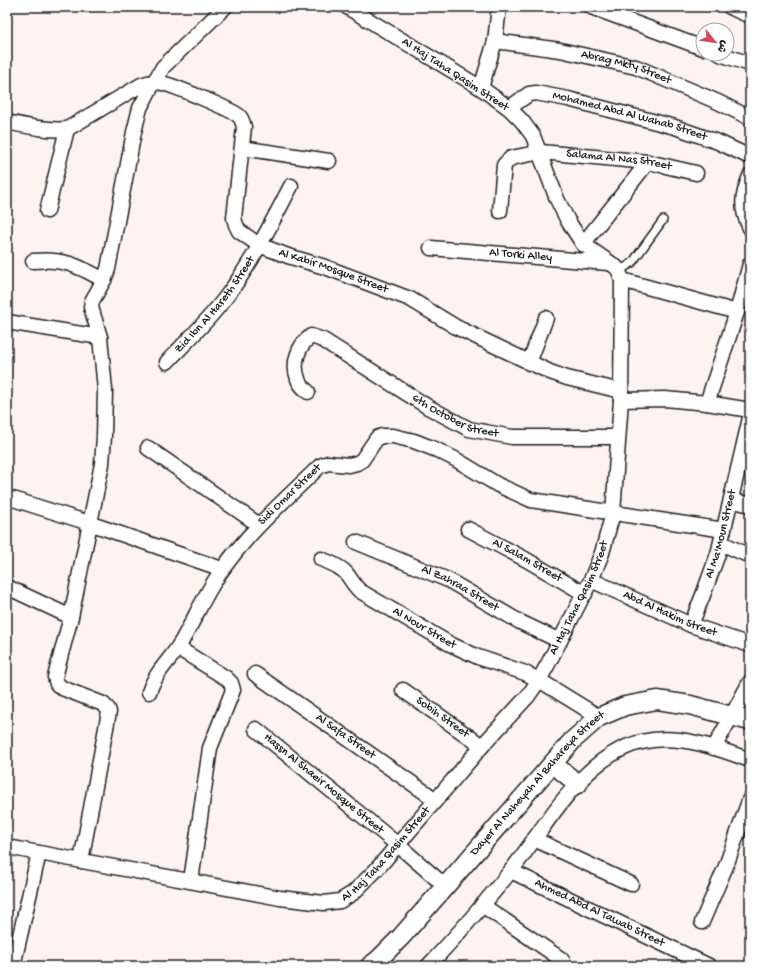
<svg xmlns="http://www.w3.org/2000/svg" width="757" height="973" viewBox="0 0 757 973" font-family="'Gochi Hand','Playpen Sans Arabic',sans-serif">
	<style>
		.lines { fill: none; stroke-linecap: round; stroke-linejoin: round }
		.service-casing { stroke: #1c1c1c; stroke-width: 10 }
		.minor-casing { stroke: #1c1c1c; stroke-width: 17 }
		.tertiary-casing { stroke: #1c1c1c; stroke-width: 21 }
		.service { stroke: #fff; stroke-width: 7 }
		.minor { stroke: #fff; stroke-width: 14 }
		.tertiary { stroke: #fff; stroke-width: 18 }
		.labels { text-anchor: middle; dominant-baseline: central; stroke-width: 3; stroke-linejoin: round; paint-order: stroke }
		.street-label { font-size: 12px; fill: #1c1c1c; stroke: #fff }
	</style>
	<rect width="100%" height="100%" fill="#fff3f2"/>
	<filter id="ink" filterUnits="userSpaceOnUse"><feTurbulence type="fractalNoise" baseFrequency=".025" numOctaves="2"/><feDisplacementMap in="SourceGraphic" scale="8" xChannelSelector="R" yChannelSelector="G"/><feConvolveMatrix kernelMatrix="1 2 1 2 8 2 1 2 1" color-interpolation-filters="sRGB"/></filter>
	<g filter="url(#ink)">
		<g class="lines">
			<g class="service-casing">
				<polyline id="service" points="619,271 632,263 663,220"/>
			</g>
			<g class="minor-casing">
				<g id="minor">
					<polyline points="591,7 703,48"/>
					<polyline points="730,7 750,16"/>
					<path id="s1" d="M495 41 560 50 636 67 718 102 750 118"/>
					<polyline points="720,54 750,64"/>
					<polyline points="481,88 495,41 499,7"/>
					<path id="s2" d="M509 108 529 94 536 93 568 99 675 127 718 142 750 157"/>
					<path id="s3" d="M7 122C27 126 47 131 67 129L141 85C148 82 154 81 162 83 172 85 233 110 239 116 242 119 243 123 244 127L234 218 236 225 239 231 259 245 288 256 325 267 410 299 456 327 550 372 567 378 621 391"/>
					<polyline points="242,148 329,161"/>
					<path d="M750 176C742 196 740 208 750 228"/>
					<polyline points="47,211 67,129"/>
					<path id="s4" d="M500 211 504 165 511 158 541 152 648 162 696 173"/>
					<polyline points="583,244 648,162"/>
					<path id="s5" d="M431 248 608 263"/>
					<path d="M33 261C64 258 78 266 104 280"/>
					<polyline points="622,280 737,312"/>
					<polyline points="7,322 100,337"/>
					<path id="s6" d="M167 362C187 341 209 320 226 297 252 263 271 224 291 186"/>
					<polyline points="529,363 546,318"/>
					<path id="s7" d="M308 392C304 388 299 384 298 379 292 363 298 346 311 336L323 340 428 407 469 429 512 437H618"/>
					<polyline points="621,400 665,399 707,403 750,410"/>
					<polyline points="707,403 737,312 750,264"/>
					<polyline points="148,448 259,525"/>
					<polyline points="13,499 89,523 222,569"/>
					<polyline points="731,500 750,505"/>
					<path id="s8" d="M468 529 525 559 585 594"/>
					<path id="s9" d="M356 542 448 580 520 622 560 641"/>
					<polyline points="721,543 750,556"/>
					<path id="s10" d="M321 559C330 563 340 566 346 573 351 579 354 586 360 591L450 644 478 657 525 673 539 680 599 717"/>
					<path id="s11" d="M591 580 691 625 750 645"/>
					<polyline points="7,587 71,617"/>
					<path id="s12" d="M691 625 703 595 718 554 750 418"/>
					<polyline points="178,648 226,678 231,683 233,690 210,748 191,881"/>
					<path id="s13" d="M255 674 436 800"/>
					<path id="s14" d="M403 690 482 746"/>
					<path id="s15" d="M149 692C156 671 169 662 180 644 195 619 205 593 222 570 249 531 286 499 320 466L328 463 349 465 357 463 362 460 377 438 382 436H393L414 441 437 450 455 459 498 485 531 500 724 530"/>
					<path id="s16" d="M256 729 398 845 445 886"/>
					<polyline points="714,748 750,682"/>
					<polyline points="534,839 631,884"/>
					<path id="s17" d="M7 847 280 898 324 903 340 901 353 893 377 869 482 746 528 696 539 680 548 664 591 580 602 553 613 513 621 400 622 280 619 271 616 267 583 244 568 221 557 199 533 136 522 121 509 108 481 88 347 7"/>
					<polyline points="81,861 109,712 108,709 103,704 62,688 57,684 55,677 71,617 102,464 104,436 105,390 100,337 91,307 92,301 104,280 108,269 134,132 140,108 154,82 163,67 225,7"/>
					<path id="s18" d="M511 871 709 966"/>
					<polyline points="482,905 561,959 564,963 563,966"/>
					<polyline points="702,922 726,866 750,798"/>
					<polyline points="13,966 39,853"/>
					<path d="M428 966C457 936 484 904 510 872 548 825 586 747 653 740 686 736 719 749 750 760"/>
				</g>
			</g>
			<g class="tertiary-casing">
				<g id="tertiary">
					<polyline points="553,764 578,784"/>
					<path id="s19" d="M370 966 378 960 401 937 573 740 599 717 625 706 657 700 690 705 750 721"/>
				</g>
			</g>
			<use href="#service" class="service"/>
			<use href="#minor" class="minor"/>
			<use href="#tertiary" class="tertiary"/>
		</g>
	</g>
	<g class="labels">
		<g class="street-label">
			<text stroke="none"><textPath href="#s1" startOffset="134">Abrag Mkty Street</textPath></text>
			<text transform="translate(455 75) rotate(33)">Al Haj Taha Qasim Street</text>
			<text stroke="none"><textPath href="#s2" startOffset="128">Mohamed Abd Al Wahab Street</textPath></text>
			<text stroke="none"><textPath href="#s4" startOffset="165">Salama Al Nas Street</textPath></text>
			<text stroke="none"><textPath href="#s5" startOffset="90">Al Torki Alley</textPath></text>
			<text stroke="none"><textPath href="#s3" startOffset="473">Al Kabir Mosque Street</textPath></text>
			<text stroke="none"><textPath href="#s6" startOffset="75">Zid Ibn Al Hareth Street</textPath></text>
			<text stroke="none"><textPath href="#s7" startOffset="231">6th October Street</textPath></text>
			<text stroke="none"><textPath href="#s15" startOffset="244">Sidi Omar Street</textPath></text>
			<text stroke="none"><textPath href="#s12" startOffset="96">Al Ma'Moun Street</textPath></text>
			<text stroke="none"><textPath href="#s8" startOffset="67">Al Salam Street</textPath></text>
			<text stroke="none"><textPath href="#s9" startOffset="114">Al Zahraa Street</textPath></text>
			<text stroke="none"><textPath href="#s17" startOffset="728">Al Haj Taha Qasim Street</textPath></text>
			<text stroke="none"><textPath href="#s11" startOffset="86">Abd Al Hakim Street</textPath></text>
			<text stroke="none"><textPath href="#s10" startOffset="126">Al Nour Street</textPath></text>
			<text stroke="none"><textPath href="#s14" startOffset="48">Sobih Street</textPath></text>
			<text stroke="none"><textPath href="#s13" startOffset="110">Al Safa Street</textPath></text>
			<text stroke="none"><textPath href="#s16" startOffset="87">Hassn Al Shaeir Mosque Street</textPath></text>
			<text stroke="none"><textPath href="#s19" startOffset="248">Dayer Al Naheyah Al Bahareya Street</textPath></text>
			<text stroke="none"><textPath href="#s17" startOffset="404">Al Haj Taha Qasim Street</textPath></text>
			<text stroke="none"><textPath href="#s18" startOffset="98">Ahmed Abd Al Tawab Street</textPath></text>
		</g>
	</g>
	<rect width="757" height="973" fill="none" stroke="#fff" stroke-width="24"/>
	<rect x="12" y="12" width="733" height="949" fill="none" stroke="#1c1c1c" stroke-width="1.5" filter="url(#ink)"/>
	<g transform="translate(715 42) rotate(120)"><circle r="19" fill="#ffffff" stroke="#a4a4a4"/>
	<path d="M0-3L7 15L0 10L-7 15Z" fill="#d1495b"/>
	<text y="-6" font-size="11" font-weight="bold" text-anchor="middle" fill="#1c1c1c">ش</text>
	</g>
</svg>
